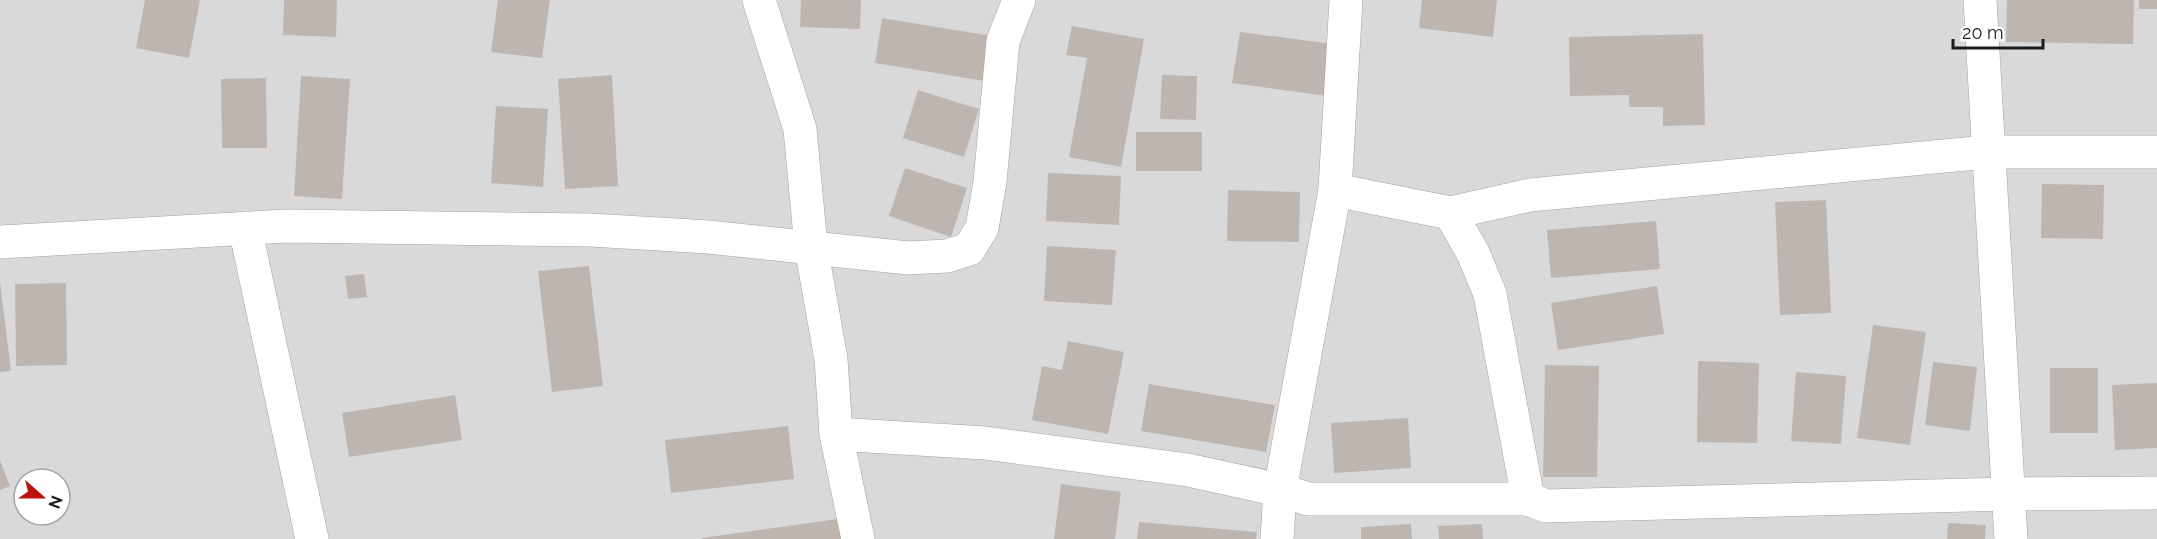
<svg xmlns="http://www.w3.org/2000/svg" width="2157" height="539" viewBox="0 0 2157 539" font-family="Raleway,sans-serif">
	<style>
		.residential { fill: #dad9d9; fill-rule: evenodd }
		.building { fill: #bdb6b0 }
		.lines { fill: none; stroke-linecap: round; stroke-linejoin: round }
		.minor-casing { stroke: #a3a3a3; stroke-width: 34 }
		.minor { stroke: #fff; stroke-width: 33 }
	</style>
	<rect width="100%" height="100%" fill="#edeae3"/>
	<path class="residential" d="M0 0H2157V539H0ZM24 479H60V515H24Z"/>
	<g class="building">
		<polygon points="145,0 200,0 189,58 136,48"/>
		<polygon points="284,0 337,0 336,37 283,35"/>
		<polygon points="498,0 550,0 542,58 491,52"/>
		<polygon points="801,0 861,0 860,29 800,27"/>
		<polygon points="1422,0 1497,0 1493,37 1419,28"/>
		<polygon points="2007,0 2134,0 2133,44 2006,42"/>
		<rect x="2139" y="0" width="18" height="9"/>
		<polygon points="882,18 992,36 984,81 875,63"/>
		<polygon points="1072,26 1144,39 1121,167 1069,157 1087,58 1066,55"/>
		<polygon points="1240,32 1333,44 1326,96 1232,83"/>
		<polygon points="1703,34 1705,125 1663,126 1663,107 1629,107 1629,95 1570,96 1569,37"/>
		<polygon points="612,75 618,186 565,189 558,79"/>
		<polygon points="1162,75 1197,76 1196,120 1160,119"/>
		<polygon points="301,76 350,79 342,199 294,196"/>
		<polygon points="266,78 267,148 222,148 221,79"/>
		<polygon points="918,90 979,109 964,157 903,138"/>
		<polygon points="496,106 548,109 543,187 491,183"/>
		<rect x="1136" y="132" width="66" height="39"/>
		<polygon points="905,168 967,188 951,237 889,216"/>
		<polygon points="1048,173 1121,176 1119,225 1046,221"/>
		<polygon points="2042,184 2104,185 2103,239 2041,238"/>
		<polygon points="1228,190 1300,192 1299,242 1227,241"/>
		<polygon points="1826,200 1831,313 1780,315 1775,202"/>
		<polygon points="1656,221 1660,269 1551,278 1547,230"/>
		<polygon points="1047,246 1116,250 1112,305 1044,301"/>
		<polygon points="589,266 603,386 552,392 538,271"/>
		<polygon points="364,274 367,297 348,299 345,276"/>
		<polygon points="0,282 11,371 0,372"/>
		<polygon points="66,283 67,365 16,366 15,284"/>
		<polygon points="1657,286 1664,334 1558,350 1551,303"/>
		<polygon points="1873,325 1926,332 1910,445 1857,438"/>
		<polygon points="1068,341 1124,352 1108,434 1032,420 1042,366 1062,370"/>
		<polygon points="1698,361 1759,363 1757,443 1697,442"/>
		<polygon points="1933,362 1977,367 1970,431 1925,425"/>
		<polygon points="1545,365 1599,366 1597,477 1543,477"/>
		<rect x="2050" y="368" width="48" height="65"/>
		<polygon points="1796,372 1846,376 1841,444 1791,441"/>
		<polygon points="2157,383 2157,448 2115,450 2112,385"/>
		<polygon points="1149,384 1275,405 1266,452 1141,431"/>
		<polygon points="455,395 462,440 349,457 342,413"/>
		<polygon points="1408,418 1411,468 1334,473 1331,423"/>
		<polygon points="788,426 794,479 671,493 665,440"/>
		<polygon points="0,460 10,486 0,490"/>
		<polygon points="1061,484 1121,492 1115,539 1054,539"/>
		<polygon points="845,518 848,539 702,539 702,538"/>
		<polygon points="1139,522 1257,532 1256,539 1137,539"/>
		<polygon points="1948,523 1986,525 1985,539 1947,539"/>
		<polygon points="1411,524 1412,539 1361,539 1361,527"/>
		<polygon points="1482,524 1483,539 1439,539 1438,526"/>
	</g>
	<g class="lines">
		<g class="minor-casing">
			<g id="minor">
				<polyline points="759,0 800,129 811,247 831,359 836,434 858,539"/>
				<polyline points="1980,0 2011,539"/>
				<polyline points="1335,190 1450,213 1473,253 1490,294 1528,499 1546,506 2007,494 2157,493"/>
				<polyline points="1450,213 1530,195 1987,152 2157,152"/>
				<polyline points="245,228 312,539"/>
				<polyline points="0,242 287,226 591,230 708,237 908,258 947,256 969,249 982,228 990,182 1003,41 1019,0"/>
				<polyline points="836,434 985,443 1188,470 1280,490 1308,499 1528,499"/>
				<polyline points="1277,539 1280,490 1335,190 1346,0"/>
			</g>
		</g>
		<use href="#minor" class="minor"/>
	</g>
	<g transform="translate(42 497) rotate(111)"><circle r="28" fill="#ffffff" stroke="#a4a4a4" stroke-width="1.5"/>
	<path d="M0-4.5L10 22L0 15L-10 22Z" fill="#bc130d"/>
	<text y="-9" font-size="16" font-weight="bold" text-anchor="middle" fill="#1c1c1c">N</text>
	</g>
	<path d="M1953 39v9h90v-9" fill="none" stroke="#1c1c1c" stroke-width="3"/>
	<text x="1962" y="39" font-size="18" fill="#1c1c1c" stroke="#ffffff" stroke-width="4.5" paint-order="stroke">20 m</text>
</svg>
